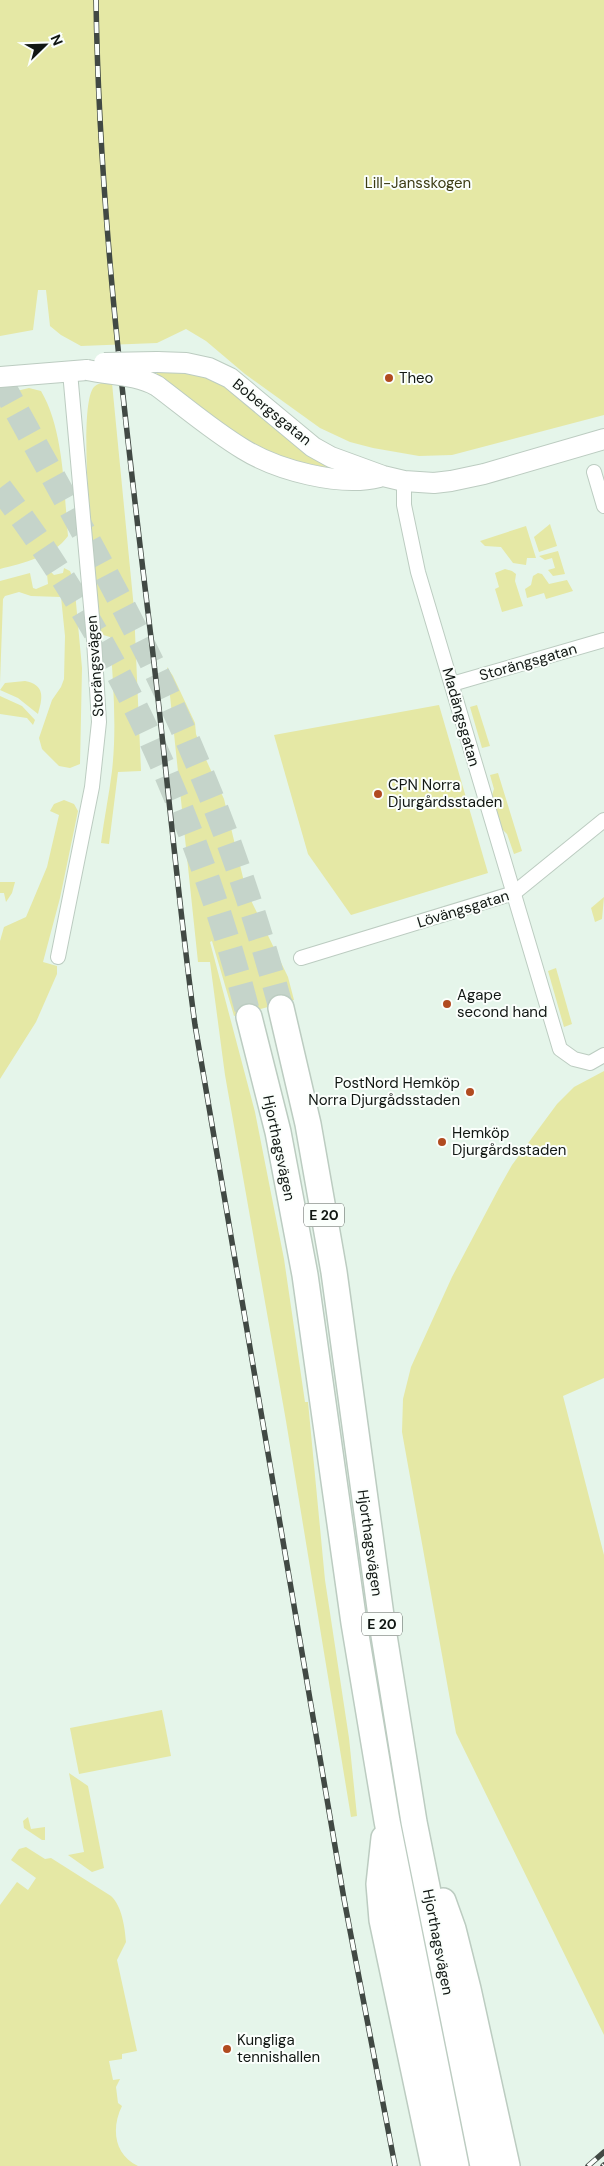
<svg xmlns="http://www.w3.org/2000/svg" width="604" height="2166" viewBox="0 0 604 2166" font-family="'DM Sans',sans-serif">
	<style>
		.green { fill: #e5e8a5 }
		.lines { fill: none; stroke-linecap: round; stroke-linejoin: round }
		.highway-tunnel { stroke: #c5d4ca; stroke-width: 25; stroke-dasharray: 25 12; stroke-linecap: butt }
		.street-casing { stroke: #bcccc1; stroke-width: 16 }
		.secondary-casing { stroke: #bcccc1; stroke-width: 22 }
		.highway-casing { stroke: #bcccc1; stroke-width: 28 }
		.street { stroke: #fff; stroke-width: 14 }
		.secondary { stroke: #fff; stroke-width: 20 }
		.highway { stroke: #fff; stroke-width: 25 }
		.rail-casing { stroke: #414944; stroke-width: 5.5 }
		.rail { stroke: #fbfffc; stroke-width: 4; stroke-dasharray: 11; stroke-linecap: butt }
		.secondary-bridge-casing { stroke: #bcccc1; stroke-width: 22; stroke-linecap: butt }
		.secondary-bridge { stroke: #fff; stroke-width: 20 }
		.poi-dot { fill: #b14b20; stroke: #fbfffc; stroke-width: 2 }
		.labels { text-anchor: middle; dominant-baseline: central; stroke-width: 4; stroke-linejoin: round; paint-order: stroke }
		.shield { fill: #fbfffc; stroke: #575d59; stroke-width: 1 }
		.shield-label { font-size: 14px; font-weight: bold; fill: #111713 }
		.park-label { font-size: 15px; fill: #3d3d15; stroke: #fbfffc }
		.poi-label { font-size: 15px; fill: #111713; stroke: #fbfffc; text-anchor: start }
		.street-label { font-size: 15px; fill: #111713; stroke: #fbfffc }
	</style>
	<rect width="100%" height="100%" fill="#e5f5ea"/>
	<g class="green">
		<polygon points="0,0 604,0 604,415 452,455 419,456 373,448 350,442 320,428 245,374 206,341 186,329 157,343 81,346 61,335 50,326 46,290 38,290 33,330 0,336"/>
		<polygon points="156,356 201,365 329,468 275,457 240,439 157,379"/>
		<path d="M112 383 134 609 141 771 118 772 109 844 101 843C104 819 109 795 112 771 117 726 113 681 110 637L100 634C97 597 75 408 94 387 98 382 106 383 112 383Z"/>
		<path d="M29 388 41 391C64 430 64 491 68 536 54 556 23 563 0 569V395Z"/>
		<polygon points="550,524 557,546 539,552 534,537"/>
		<polygon points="526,526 536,558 527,558 526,565 513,563 501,547 485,546 480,541"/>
		<polygon points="558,551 565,574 553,576 548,570 555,568 552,558 545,560 539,556"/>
		<polygon points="64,568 70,571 74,581 82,668 80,764 70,768 59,766 42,749 39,738 52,700 61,687 64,679 65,636 61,597 31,596 19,592 5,596 3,599 0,683 0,581 30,573 33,588 36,589 48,584 47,574 50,571 54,575 63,573"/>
		<polygon points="505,569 512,571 516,574 515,581 523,606 502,612 495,589 499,587 495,573"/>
		<polygon points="538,573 542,574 549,584 567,580 573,591 546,599 544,593 527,598 525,589 531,585 533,576"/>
		<polygon points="167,667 173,676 195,723 196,734 203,753 224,799 246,890 288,977 294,1000 234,1016 212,941 210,942 255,1112 284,1259 305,1402 308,1402 325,1580 349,1738 357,1816 351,1817 286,1421 225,1075 210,962 198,962"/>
		<path d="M25 681C45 685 43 697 38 714L18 698 0 690 5 683Z"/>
		<polygon points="0,696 22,706 35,720 33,725 27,718 0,714"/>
		<polygon points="439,705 488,873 351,915 308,854 274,735"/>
		<polygon points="477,705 490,746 482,748 470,707"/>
		<polygon points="498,773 522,851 514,854 507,834 502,829 491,798 494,789 490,775"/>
		<polygon points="64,800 74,804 78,811 60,898 43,962 57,966 57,974 36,1022 0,1079 0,941 4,927 26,917 47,867 59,815 50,811 54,804"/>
		<polygon points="0,882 15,882 12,893 6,902 4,893 0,893"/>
		<polygon points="604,897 602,919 595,922 591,908"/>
		<polygon points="556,968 572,1024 564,1027 548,971"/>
		<polygon points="604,1071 604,1378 563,1396 604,1555 604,2035 456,1733 402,1432 403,1399 411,1367 452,1277 499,1188 512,1165 557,1104 574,1087"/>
		<polygon points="162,1710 171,1756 79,1774 70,1728"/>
		<polygon points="69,1773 88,1786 104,1868 92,1872 68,1855 84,1852"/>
		<polygon points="28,1817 31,1829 45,1827 45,1840 42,1840 24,1828 23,1821"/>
		<path d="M26 1847 45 1859 51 1858 111 1896C122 1906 125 1928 126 1942L117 1960 137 2051 122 2054V2059L109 2061 113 2080 120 2079 116 2087 118 2103 122 2106C111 2128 114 2155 138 2166H0V1905L17 1882 28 1890 36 1878 11 1860 19 1849Z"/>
	</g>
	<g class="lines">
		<g class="highway-tunnel">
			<path d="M0 380C69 508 144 633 199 767 232 845 259 926 281 1008"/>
			<path d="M0 488C120 645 200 827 249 1017"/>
		</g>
		<g class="street-casing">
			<g id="street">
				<polyline points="594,472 604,506"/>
				<polyline points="404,481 404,505 418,572 560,1049 574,1059 590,1063 604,1055"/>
				<polyline points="452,684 604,640"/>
				<polyline points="58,957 92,787 99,722 94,640 70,372"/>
				<polyline points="301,958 514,893 604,820"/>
			</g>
		</g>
		<g class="secondary-casing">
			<g id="secondary">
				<polyline points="157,362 186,363 209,368 230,378 313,447 331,457 383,476 404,481 434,483 451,481 484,474 604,439"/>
				<polyline points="0,377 87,370"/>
				<path d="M157 386C185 407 213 431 243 449 277 470 340 487 379 477"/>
			</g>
		</g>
		<g class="highway-casing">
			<g id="highway">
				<polyline points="281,1008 308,1124 334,1272 382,1623 414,1822 483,2166"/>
				<polyline points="249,1017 278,1132 305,1275 354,1623 387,1821 456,2166"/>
				<polyline points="384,1838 379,1884 382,1920 434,2166"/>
				<polyline points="443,1901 453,1929 468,1989 507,2166"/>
			</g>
		</g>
		<use href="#street" class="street"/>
		<use href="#secondary" class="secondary"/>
		<use href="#highway" class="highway"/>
		<g class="rail-casing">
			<g id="rail">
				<path d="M96 0C99 211 125 420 150 629 166 761 177 893 195 1025L344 1899 395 2166"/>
				<polyline points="588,2166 604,2152"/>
				<polyline points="603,2166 604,2165"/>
			</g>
		</g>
		<use href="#rail" class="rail"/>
		<g class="secondary-bridge-casing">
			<g id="secondary-bridge">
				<polyline points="104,363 157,362"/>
				<path d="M87 370C110 375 136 374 157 386"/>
			</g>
		</g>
		<use href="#secondary-bridge" class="secondary-bridge"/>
	</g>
	<g class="poi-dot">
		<circle cx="389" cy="378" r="5"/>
		<circle cx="378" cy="794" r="5"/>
		<circle cx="447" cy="1004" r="5"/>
		<circle cx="470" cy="1092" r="5"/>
		<circle cx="442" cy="1142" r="5"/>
		<circle cx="227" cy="2049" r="5"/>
	</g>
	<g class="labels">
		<g class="shield">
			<rect x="304" y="1203.5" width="40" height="23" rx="4"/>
			<rect x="362" y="1612.5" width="40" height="23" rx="4"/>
		</g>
		<g class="shield-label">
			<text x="324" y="1215">E 20</text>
			<text x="382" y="1624">E 20</text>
		</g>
		<g class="park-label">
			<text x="418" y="183">Lill-Jansskogen</text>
		</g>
		<g class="poi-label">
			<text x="399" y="378">Theo</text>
			<text x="388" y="785">CPN Norra<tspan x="388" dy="17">Djurgårdsstaden</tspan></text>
			<text x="457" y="995">Agape<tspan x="457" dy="17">second hand</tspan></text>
			<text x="460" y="1083" text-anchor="end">PostNord Hemköp<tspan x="460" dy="17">Norra Djurgådsstaden</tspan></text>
			<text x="452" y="1133">Hemköp<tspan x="452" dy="17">Djurgårdsstaden</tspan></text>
			<text x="237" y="2040">Kungliga<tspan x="237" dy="17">tennishallen</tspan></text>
		</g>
		<g class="street-label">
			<text transform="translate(272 412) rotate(39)">Bobergsgatan</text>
			<text transform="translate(528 662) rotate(-16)">Storängsgatan</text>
			<text transform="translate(95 666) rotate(-94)">Storängsvägen</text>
			<text transform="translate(461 717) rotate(74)">Madängsgatan</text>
			<text transform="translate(463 909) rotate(-17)">Lövängsgatan</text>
			<text transform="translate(279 1148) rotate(78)">Hjorthagsvägen</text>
			<text transform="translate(370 1543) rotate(82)">Hjorthagsvägen</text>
			<text transform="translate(438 1942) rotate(79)">Hjorthagsvägen</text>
		</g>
	</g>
	<g transform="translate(45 45) rotate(67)" stroke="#fbfffc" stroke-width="4" paint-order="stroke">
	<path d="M0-4L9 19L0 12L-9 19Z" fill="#111713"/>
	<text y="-8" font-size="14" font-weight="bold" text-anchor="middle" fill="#111713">N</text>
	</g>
</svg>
